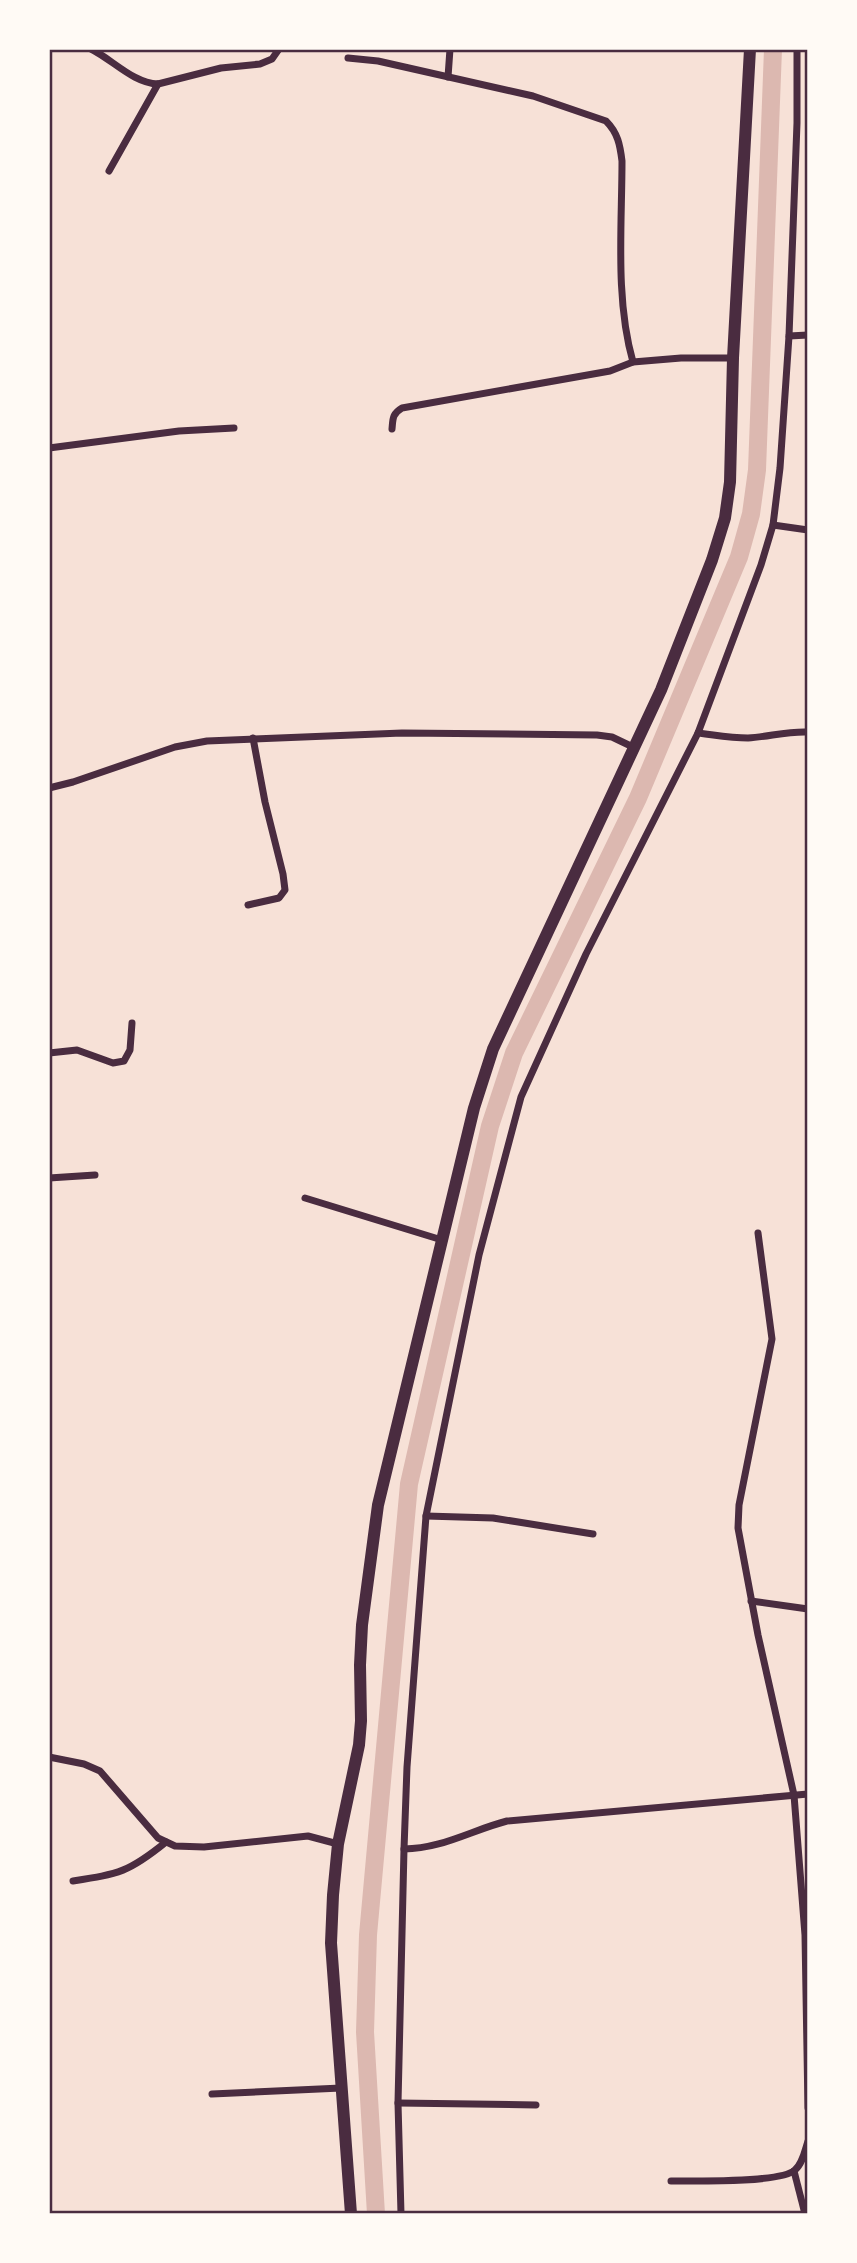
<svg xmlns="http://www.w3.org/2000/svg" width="857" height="2263" viewBox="0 0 857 2263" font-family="'Source Sans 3',sans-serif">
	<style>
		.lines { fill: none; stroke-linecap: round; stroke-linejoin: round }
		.canal { stroke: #dcb8b0; stroke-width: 18 }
		.minor { stroke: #4a2c40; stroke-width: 7 }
		.tertiary { stroke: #4a2c40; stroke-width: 12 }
		.neatline { fill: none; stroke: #4a2c40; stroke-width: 2.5 }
	</style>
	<rect width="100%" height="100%" fill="#f7e1d7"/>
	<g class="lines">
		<polyline class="canal" points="376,2214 365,2032 368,1935 409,1484 490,1126 514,1053 638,798 739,557 751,514 757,470 773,49"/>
		<g class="minor">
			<path d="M91 49C113 60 133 83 158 84L221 68 260 64 272 59 279 49"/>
			<path d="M348 58 378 61 533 96 606 121C618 133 620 145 622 161 622 226 615 299 633 362"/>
			<polyline points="448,77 450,49"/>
			<polyline points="109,171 158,84"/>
			<polyline points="789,336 808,335"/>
			<path d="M392 429C393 419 392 414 402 408L610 371 633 362 681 358H733"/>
			<polyline points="49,448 179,431 234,428"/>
			<polyline points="773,525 808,530"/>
			<path d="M698 733C715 735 731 738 748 738 768 737 787 731 808 732"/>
			<polyline points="49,788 73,782 175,747 207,741 402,733 597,735 612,737 635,748"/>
			<polyline points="248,905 279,898 285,890 283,874 265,802 253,738"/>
			<polyline points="49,1053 77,1050 113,1063 124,1061 130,1050 132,1023"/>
			<polyline points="49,1178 95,1175"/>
			<polyline points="305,1198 442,1240"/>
			<polyline points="758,1233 772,1339 739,1505 738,1528 758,1635 794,1795 805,1935 808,2108"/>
			<polyline points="426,1516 493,1518 593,1534"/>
			<polyline points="751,1601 808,1609"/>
			<polyline points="49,1757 84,1764 100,1771 158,1838 175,1846 204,1847 308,1836 338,1844"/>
			<path d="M404 1849C441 1849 472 1830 507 1821L808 1794"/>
			<path d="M73 1881C119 1874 129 1872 166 1842"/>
			<polyline points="212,2094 341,2088"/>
			<polyline points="398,2103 536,2105"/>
			<polyline points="794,2171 805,2214"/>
			<path d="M671 2181C694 2181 781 2183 795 2170 803 2163 805 2150 808 2141"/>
			<polyline points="401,2214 398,2103 404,1849 407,1767 426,1516 479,1255 521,1097 586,954 698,733 761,565 773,525 780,468 789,336 797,123 797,49"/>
		</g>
		<polyline class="tertiary" points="351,2214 331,1943 333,1895 338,1844 359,1745 361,1721 360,1665 362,1625 378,1505 474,1108 493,1049 661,690 712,560 725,518 730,482 733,358 750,49"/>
	</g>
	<rect width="857" height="2263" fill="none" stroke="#fffaf5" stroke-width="102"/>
	<rect x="51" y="51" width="755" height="2161" class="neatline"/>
</svg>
